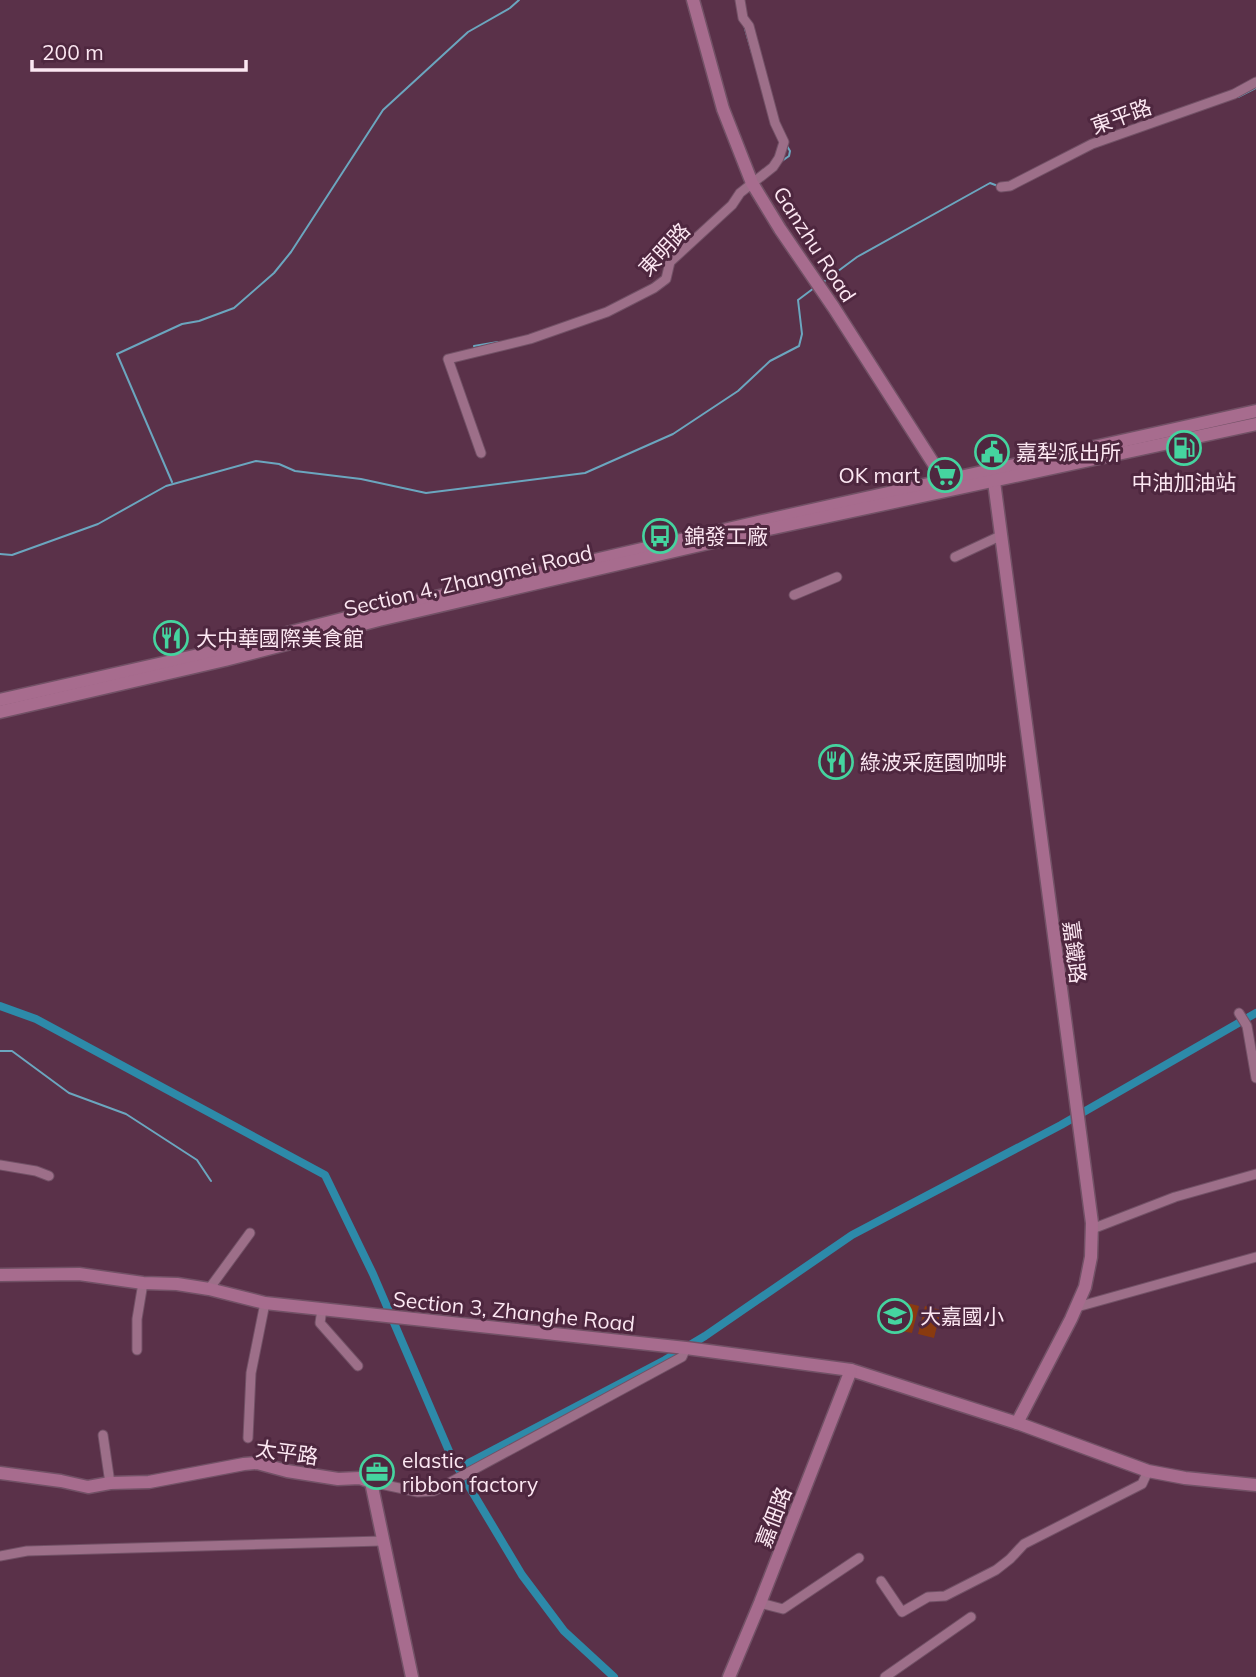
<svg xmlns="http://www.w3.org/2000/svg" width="1256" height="1677" viewBox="0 0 1256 1677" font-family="Mulish,'Noto Sans TC',sans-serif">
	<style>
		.grass { fill: #893a0f }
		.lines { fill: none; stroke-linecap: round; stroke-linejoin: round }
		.stream { stroke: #6ba6bf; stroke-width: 2 }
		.canal { stroke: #2d8aa9; stroke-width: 8 }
		.street-casing { stroke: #725166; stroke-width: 11 }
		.secondary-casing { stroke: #725166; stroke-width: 15 }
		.street { stroke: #9d6f89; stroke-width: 9 }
		.secondary { stroke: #a76c8e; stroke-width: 12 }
		.labels { text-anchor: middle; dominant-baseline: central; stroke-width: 6; stroke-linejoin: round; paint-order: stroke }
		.street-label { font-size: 21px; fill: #fce7f2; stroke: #4e273f }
		.poi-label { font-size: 21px; fill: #fce7f2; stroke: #4e273f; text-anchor: start }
	</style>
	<rect width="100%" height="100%" fill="#5a3149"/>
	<g class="grass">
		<polygon points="903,1302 919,1306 912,1333 896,1330"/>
		<polygon points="925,1306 941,1310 934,1338 918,1334"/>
	</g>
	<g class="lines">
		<g class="stream">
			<polyline points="744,25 752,53"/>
			<polyline points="1238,97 1256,88"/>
			<polyline points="782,161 789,156 790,151 787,146"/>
			<polyline points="822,283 857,257 990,183 998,186"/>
			<polyline points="474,346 498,342"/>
			<polyline points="172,482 117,354 182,324 199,321 234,308 274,273 291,252 383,110 468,32 510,8 519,0"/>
			<polyline points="0,554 12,555 98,524 166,486 256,461 279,464 295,471 361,479 426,493 585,473 673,434 738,391 770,361 799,346 802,334 798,300 814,288"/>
			<polyline points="0,1051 12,1051 69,1093 126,1114 197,1160 211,1181"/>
		</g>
		<g class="canal">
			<polyline points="0,1006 36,1019 325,1175 373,1274 452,1458 522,1575 564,1631 614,1677"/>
			<polyline points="459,1468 665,1360 705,1336 852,1235 1061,1125 1256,1013"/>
		</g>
		<g class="street-casing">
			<g id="street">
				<polyline points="1001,187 1010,186 1092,144 1234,94 1256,82"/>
				<polyline points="481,453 448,359 530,339 607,312 654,288 666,279 670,262 732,205 740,193 773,167 779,158 784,142 775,123 749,26 743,18 740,0"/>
				<polyline points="955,557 1000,536"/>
				<polyline points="794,595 837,577"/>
				<polyline points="1239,1013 1247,1026 1256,1078"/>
				<polyline points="0,1165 36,1171 49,1176"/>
				<polyline points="1092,1229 1175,1197 1256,1174"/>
				<polyline points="209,1289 250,1233"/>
				<polyline points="1077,1307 1256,1257"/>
				<polyline points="322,1309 320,1323 358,1366"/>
				<polyline points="137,1350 137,1319 143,1283"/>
				<polyline points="103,1435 110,1483"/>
				<polyline points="248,1438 251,1373 265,1303"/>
				<polyline points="371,1482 418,1492 434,1491 682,1357 686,1348"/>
				<polyline points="0,1556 27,1551 382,1541"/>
				<polyline points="881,1581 902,1612 928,1597 945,1596 996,1570 1010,1559 1024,1544 1142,1484 1148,1471"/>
				<polyline points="760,1603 783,1609 859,1558"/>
				<polyline points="885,1677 971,1617"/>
			</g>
		</g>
		<g class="secondary-casing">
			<g id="secondary">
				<polyline points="693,0 723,109 752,183 780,229 834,308 944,480 946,486"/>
				<polyline points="993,474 1092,1223 1091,1257 1085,1287 1071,1319 1017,1423"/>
				<polyline points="0,700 216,651 358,615 767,520 1256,411"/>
				<polyline points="0,712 225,660 379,620 769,529 1256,424"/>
				<polyline points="0,1275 79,1274 143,1283 177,1284 209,1289 265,1303 686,1348 851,1370 1017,1423 1148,1471 1185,1478 1256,1485"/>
				<polyline points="0,1473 61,1481 88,1487 110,1483 149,1482 244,1464 257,1463 287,1471 338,1479 360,1478 371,1482 412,1677"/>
				<polyline points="729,1677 760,1603 851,1370"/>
			</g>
		</g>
		<use href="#street" class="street"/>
		<use href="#secondary" class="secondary"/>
	</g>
	<defs>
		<g id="fuel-ring" transform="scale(1.75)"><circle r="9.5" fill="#4e273f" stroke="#45d49f" stroke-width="1.5"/><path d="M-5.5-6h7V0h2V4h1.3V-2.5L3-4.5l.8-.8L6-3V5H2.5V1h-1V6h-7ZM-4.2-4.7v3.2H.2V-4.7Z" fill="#45d49f"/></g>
		<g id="civic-ring" transform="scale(1.75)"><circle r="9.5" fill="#4e273f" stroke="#45d49f" stroke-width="1.5"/><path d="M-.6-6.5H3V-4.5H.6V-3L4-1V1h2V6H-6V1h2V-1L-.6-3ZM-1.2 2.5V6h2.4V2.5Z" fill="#45d49f"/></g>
		<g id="supermarket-ring" transform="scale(1.75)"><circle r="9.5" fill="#4e273f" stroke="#45d49f" stroke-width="1.5"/><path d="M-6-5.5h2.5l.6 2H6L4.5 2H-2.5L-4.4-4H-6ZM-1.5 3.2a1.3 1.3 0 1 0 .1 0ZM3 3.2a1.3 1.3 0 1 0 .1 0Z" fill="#45d49f"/></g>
		<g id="bus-ring" transform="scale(1.75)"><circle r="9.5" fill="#4e273f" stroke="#45d49f" stroke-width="1.5"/><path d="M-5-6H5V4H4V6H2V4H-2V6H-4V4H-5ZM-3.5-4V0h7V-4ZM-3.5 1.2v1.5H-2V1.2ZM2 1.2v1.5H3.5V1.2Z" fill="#45d49f"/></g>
		<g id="restaurant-ring" transform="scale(1.75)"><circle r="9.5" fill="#4e273f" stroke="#45d49f" stroke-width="1.5"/><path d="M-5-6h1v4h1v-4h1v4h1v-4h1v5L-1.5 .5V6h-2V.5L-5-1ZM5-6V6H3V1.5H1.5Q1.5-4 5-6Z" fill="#45d49f"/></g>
		<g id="school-ring" transform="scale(1.75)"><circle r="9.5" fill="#4e273f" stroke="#45d49f" stroke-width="1.5"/><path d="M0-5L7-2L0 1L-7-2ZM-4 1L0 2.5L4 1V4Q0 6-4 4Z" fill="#45d49f"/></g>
		<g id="office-ring" transform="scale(1.75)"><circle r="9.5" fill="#4e273f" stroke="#45d49f" stroke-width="1.5"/><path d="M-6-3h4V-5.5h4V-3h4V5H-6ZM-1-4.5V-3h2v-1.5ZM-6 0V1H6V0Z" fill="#45d49f"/></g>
	</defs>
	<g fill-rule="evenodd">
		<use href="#fuel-ring" x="1184" y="448"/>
		<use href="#civic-ring" x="992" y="452"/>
		<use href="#supermarket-ring" x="945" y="475"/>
		<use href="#bus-ring" x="660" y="536"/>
		<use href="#restaurant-ring" x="171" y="638"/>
		<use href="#restaurant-ring" x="836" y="762"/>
		<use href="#school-ring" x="895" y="1316"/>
		<use href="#office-ring" x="377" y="1472"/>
	</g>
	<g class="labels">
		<g class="street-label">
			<text transform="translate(1121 116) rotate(-20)">東平路</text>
			<text transform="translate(815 244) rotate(57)">Ganzhu Road</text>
			<text transform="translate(664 249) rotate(-47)">東明路</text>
			<text transform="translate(468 580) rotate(-13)">Section 4, Zhangmei Road</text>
			<text transform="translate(1075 952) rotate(83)">嘉鐵路</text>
			<text transform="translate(514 1311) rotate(6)">Section 3, Zhanghe Road</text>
			<text transform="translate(287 1452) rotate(8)">太平路</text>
			<text transform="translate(773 1517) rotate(-69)">嘉佃路</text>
		</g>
		<g class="poi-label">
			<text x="1016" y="452">嘉犁派出所</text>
			<text x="920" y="475" text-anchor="end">OK mart</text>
			<text x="1184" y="482" text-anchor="middle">中油加油站</text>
			<text x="684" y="536">錦發工廠</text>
			<text x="196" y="638">大中華國際美食館</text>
			<text x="860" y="762">綠波采庭園咖啡</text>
			<text x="920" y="1316">大嘉國小</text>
			<text x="402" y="1460">elastic<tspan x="402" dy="24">ribbon factory</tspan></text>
		</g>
	</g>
	<path d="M32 60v10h214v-10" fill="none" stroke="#fce7f2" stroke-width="3.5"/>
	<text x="42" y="60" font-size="21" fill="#fce7f2" stroke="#4e273f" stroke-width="5" paint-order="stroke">200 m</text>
</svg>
